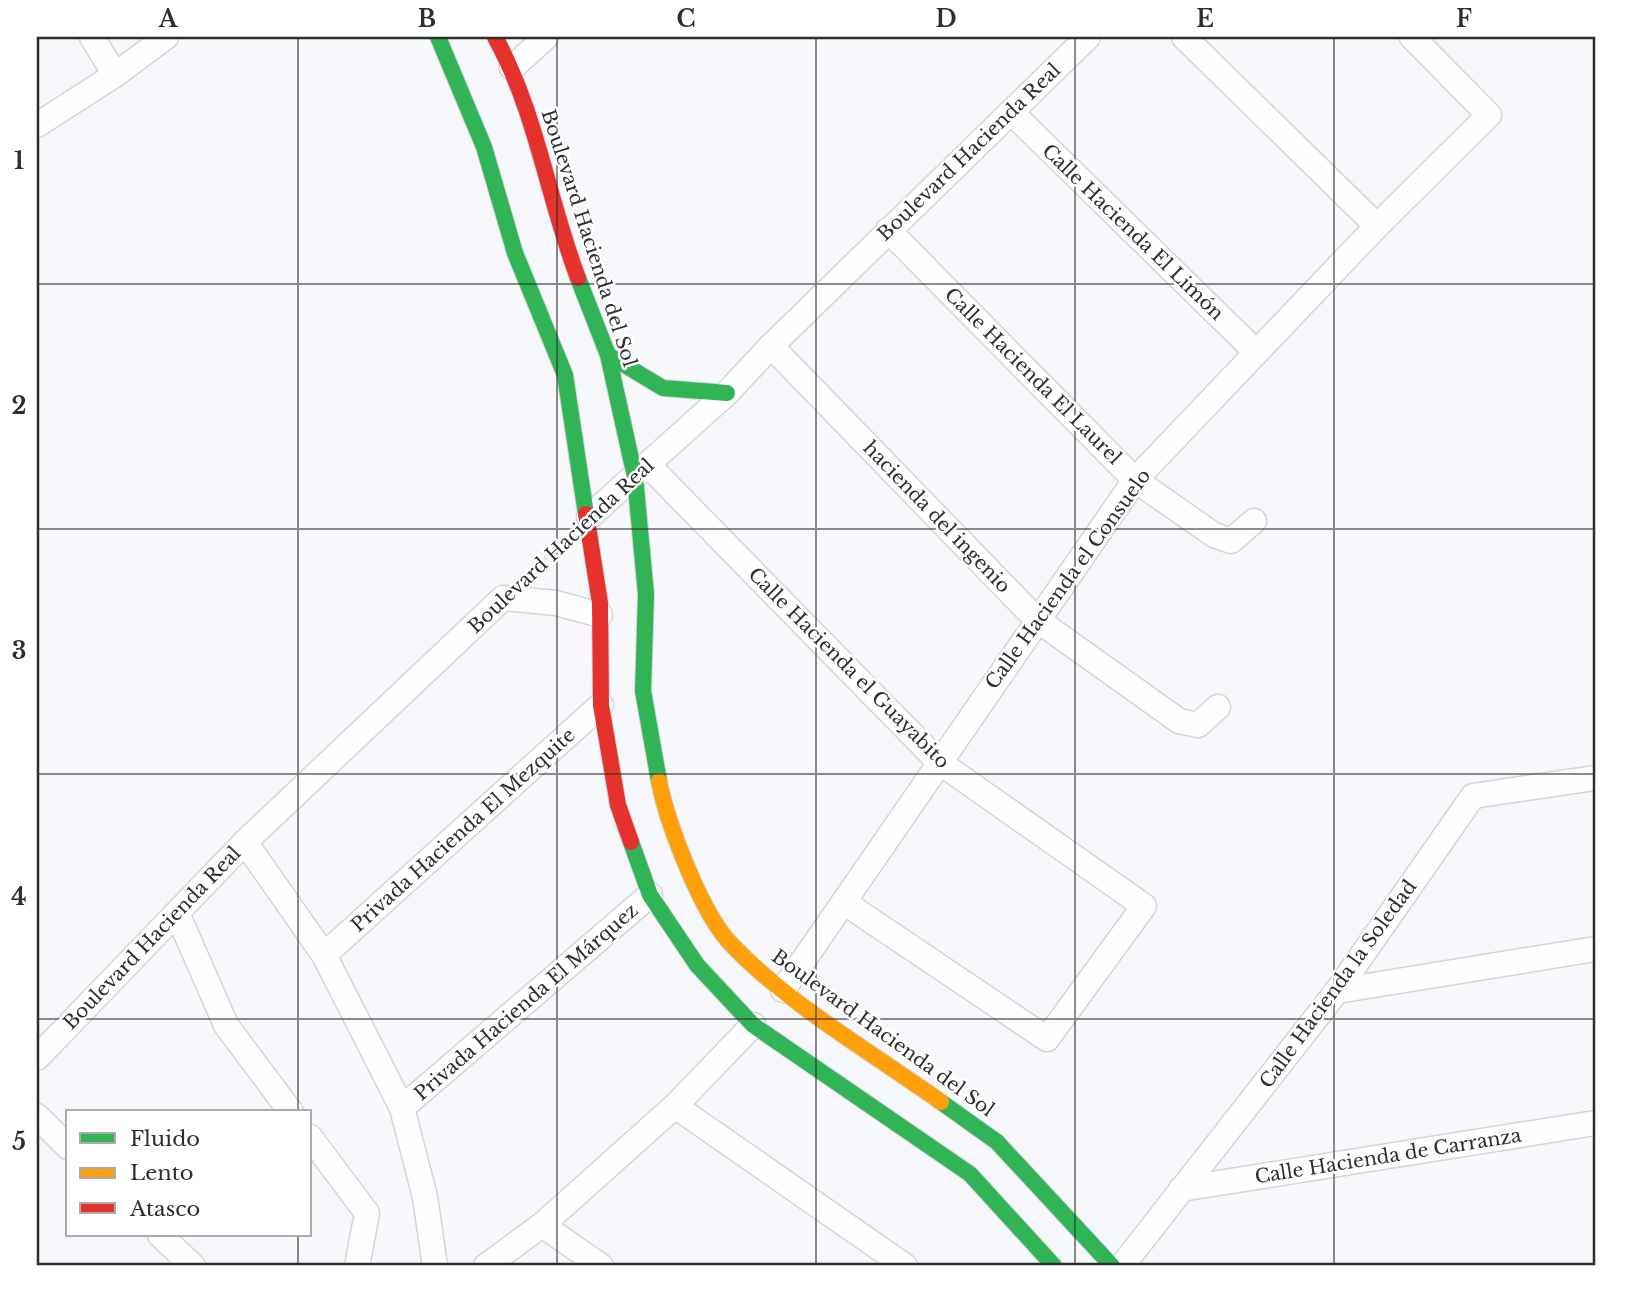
<svg xmlns="http://www.w3.org/2000/svg" width="1632" height="1303" viewBox="0 0 1632 1303" font-family="'Libre Baskerville',serif">
	<style>
		.lines { fill: none; stroke-linecap: round; stroke-linejoin: round }
		.street-casing { stroke: #d4d5d7; stroke-width: 27 }
		.fast-casing { stroke: #d4d5d7; stroke-width: 18 }
		.slow-casing { stroke: #d4d5d7; stroke-width: 18 }
		.jam-casing { stroke: #d4d5d7; stroke-width: 18 }
		.path { stroke: #e0e0e1; stroke-width: 4.5; stroke-dasharray: 3.5 3.5; stroke-linecap: butt }
		.street { stroke: #fefefe; stroke-width: 24 }
		.fast { stroke: #30b455; stroke-width: 16 }
		.slow { stroke: #ff9f0a; stroke-width: 16 }
		.jam { stroke: #e5322d; stroke-width: 16 }
		.grid { fill: none; stroke: #2c2e2f; stroke-width: 2; stroke-opacity: 0.55 }
		.labels { text-anchor: middle; dominant-baseline: central; stroke-width: 5; stroke-linejoin: round; paint-order: stroke }
		.street-label { font-size: 19px; fill: #2c2e2f; stroke: #fff }
		.neatline { fill: none; stroke: #2c2e2f; stroke-width: 2.5 }
		.grid-label { font-size: 23px; text-anchor: middle; font-weight: bold; fill: #2c2e2f }
	</style>
	<rect width="100%" height="100%" fill="#f6f8fb"/>
	<g class="lines">
		<g class="street-casing">
			<g id="street">
				<polyline points="92,37 115,75"/>
				<polyline points="1184,37 1377,226"/>
				<polyline points="512,68 546,37"/>
				<polyline points="1011,112 1256,352"/>
				<polyline points="37,125 115,75 166,37"/>
				<polyline points="888,230 1135,480 1214,535 1231,541 1254,521"/>
				<polyline points="771,346 1036,619 1179,721 1198,725 1218,707"/>
				<polyline points="649,466 939,762 1144,906 1047,1039 845,903"/>
				<polyline points="589,517 727,393 771,346 1088,37"/>
				<polyline points="245,842 324,955 402,1108 425,1197 435,1266"/>
				<polyline points="177,913 226,1025 291,1112"/>
				<polyline points="324,955 601,705"/>
				<polyline points="783,990 1135,480 1377,226 1489,115 1412,37"/>
				<polyline points="1337,991 1595,949"/>
				<polyline points="37,1058 245,842 503,598 556,603 600,615"/>
				<polyline points="675,1106 905,1266"/>
				<polyline points="402,1108 650,895"/>
				<polyline points="37,1116 68,1147"/>
				<polyline points="310,1137 367,1213 357,1266"/>
				<polyline points="1181,1189 1595,1123"/>
				<polyline points="542,1225 601,1266"/>
				<polyline points="160,1235 193,1266"/>
				<polyline points="486,1266 542,1225 675,1106 753,1025"/>
				<polyline points="1122,1266 1337,991 1473,796 1595,778"/>
			</g>
		</g>
		<g class="fast-casing">
			<g id="fast">
				<polyline points="438,37 484,147 515,253 565,375 586,514"/>
				<polyline points="578,278 608,355 635,477 646,594 643,691 659,781"/>
				<polyline points="608,355 663,388 727,393"/>
				<polyline points="631,842 650,895 697,965 753,1025 970,1174 1054,1266"/>
				<polyline points="941,1102 997,1142 1112,1266"/>
			</g>
		</g>
		<g class="slow-casing">
			<path id="slow" d="M659 781C667 823 702 915 732 945 788 1004 874 1054 941 1102"/>
		</g>
		<g class="jam-casing">
			<g id="jam">
				<path d="M495 37C536 111 548 199 578 278"/>
				<polyline points="586,514 600,603 601,705 618,805 631,842"/>
			</g>
		</g>
		<polyline class="path" points="529,574 558,546"/>
		<use href="#street" class="street"/>
		<use href="#fast" class="fast"/>
		<use href="#slow" class="slow"/>
		<use href="#jam" class="jam"/>
	</g>
	<path class="grid" d="M298 37V1112M557 37V1266M816 37V1266M1075 37V1266M1334 37V1266M37 284H1595M37 529H1595M37 774H1595M37 1019H1595M298 1235V1266"/>
	<g class="labels">
		<g class="street-label">
			<text transform="translate(969 152) rotate(-44)">Boulevard Hacienda Real</text>
			<text transform="translate(1133 232) rotate(44)">Calle Hacienda El Limón</text>
			<text transform="translate(589 238) rotate(72)">Boulevard Hacienda del Sol</text>
			<text transform="translate(1033 376) rotate(45)">Calle Hacienda El Laurel</text>
			<text transform="translate(937 517) rotate(46)">hacienda del ingenio</text>
			<text transform="translate(561 546) rotate(-43)">Boulevard Hacienda Real</text>
			<text transform="translate(1068 579) rotate(-54)">Calle Hacienda el Consuelo</text>
			<text transform="translate(849 668) rotate(45)">Calle Hacienda el Guayabito</text>
			<text transform="translate(463 830) rotate(-42)">Privada Hacienda El Mezquite</text>
			<text transform="translate(152 938) rotate(-46)">Boulevard Hacienda Real</text>
			<text transform="translate(1338 984) rotate(-54)">Calle Hacienda la Soledad</text>
			<text transform="translate(526 1002) rotate(-41)">Privada Hacienda El Márquez</text>
			<text transform="translate(883 1033) rotate(36)">Boulevard Hacienda del Sol</text>
			<text transform="translate(1388 1156) rotate(-9)">Calle Hacienda de Carranza</text>
		</g>
	</g>
	<rect width="1632" height="1303" fill="none" stroke="#ffffff" stroke-width="77"/>
	<rect x="66" y="1110" width="245" height="126" fill="#ffffff" stroke="#ababac" stroke-width="2"/>
	<rect x="80" y="1133" width="35" height="10" fill="#30b455" stroke="#ababac" stroke-width="2"/>
	<text x="130" y="1146" font-size="21" fill="#2c2e2f">Fluido</text>
	<rect x="80" y="1168" width="35" height="10" fill="#ff9f0a" stroke="#ababac" stroke-width="2"/>
	<text x="130" y="1180" font-size="21" fill="#2c2e2f">Lento</text>
	<rect x="80" y="1203" width="35" height="10" fill="#e5322d" stroke="#ababac" stroke-width="2"/>
	<text x="130" y="1216" font-size="21" fill="#2c2e2f">Atasco</text>
	<rect x="38" y="38" width="1556" height="1226" class="neatline"/>
	<g class="grid-label">
		<text x="168" y="27">A</text>
		<text x="427" y="27">B</text>
		<text x="686" y="27">C</text>
		<text x="946" y="27">D</text>
		<text x="1205" y="27">E</text>
		<text x="1464" y="27">F</text>
		<text x="19" y="169">1</text>
		<text x="19" y="414">2</text>
		<text x="19" y="659">3</text>
		<text x="19" y="905">4</text>
		<text x="19" y="1150">5</text>
	</g>
</svg>
